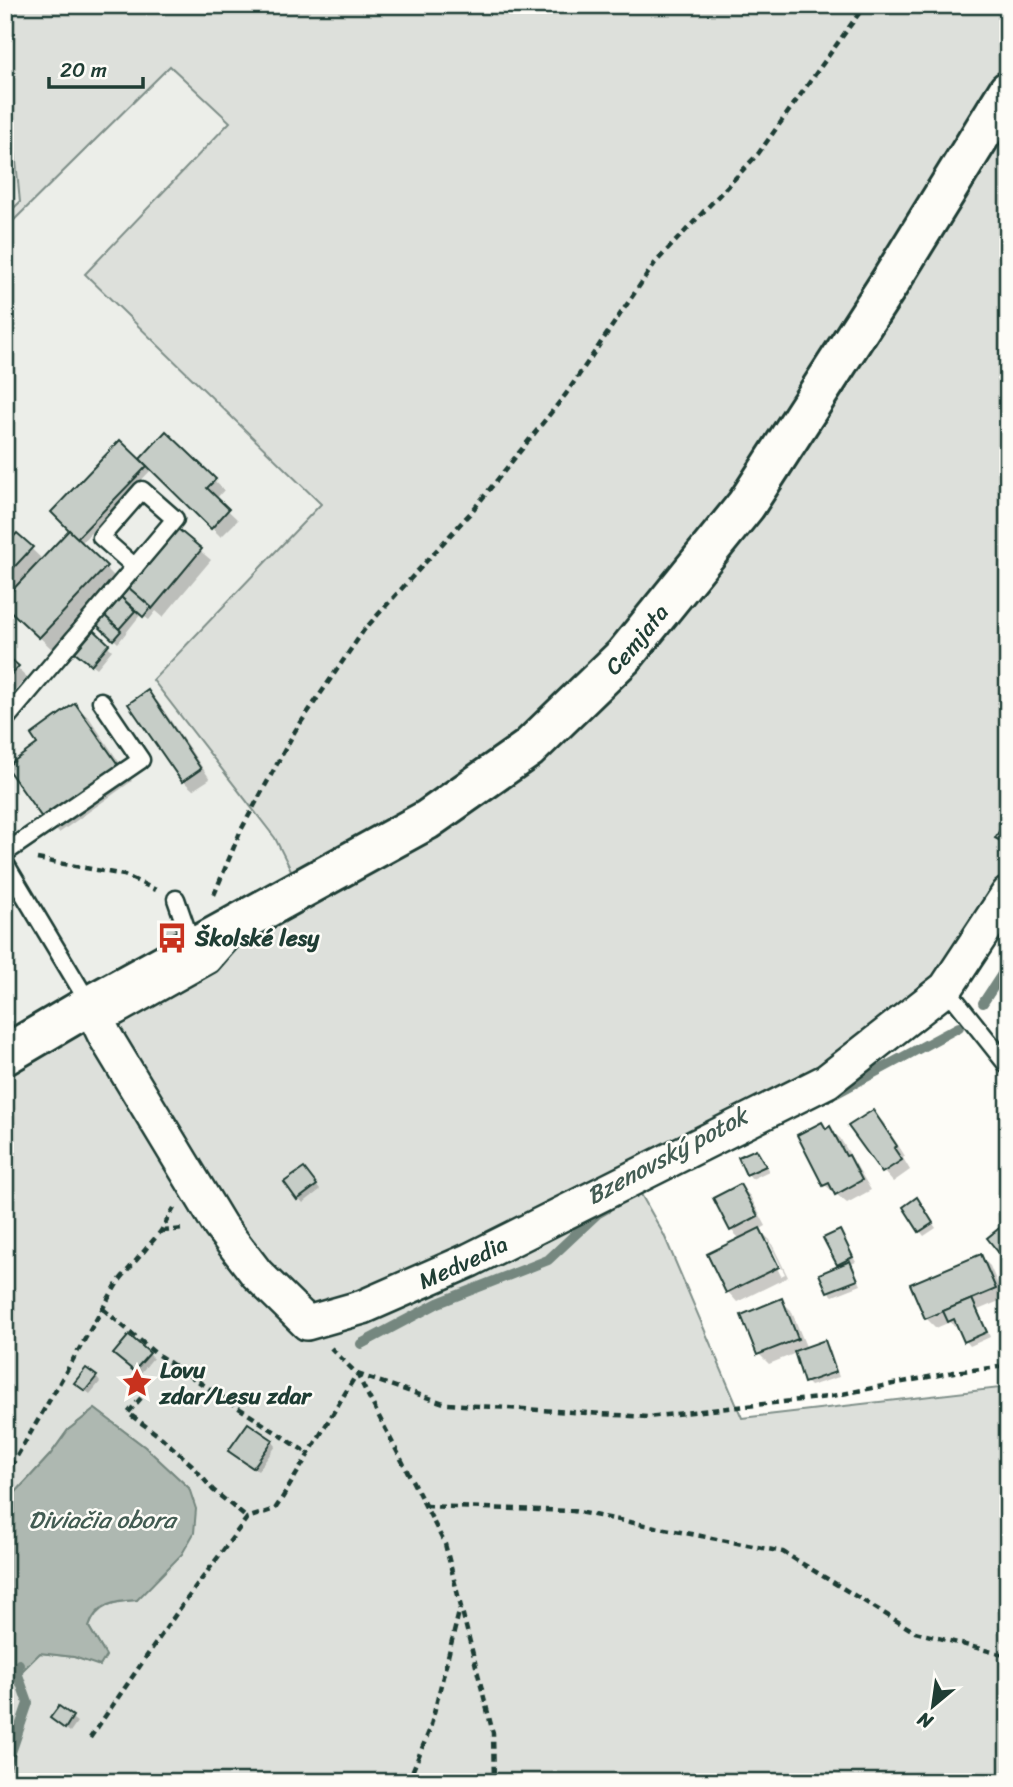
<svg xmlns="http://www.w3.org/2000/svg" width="1013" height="1787" viewBox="0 0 1013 1787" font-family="Sriracha,sans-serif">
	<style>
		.built { fill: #eceee9 }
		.green { fill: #dde0db; stroke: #7e8e88; stroke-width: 2 }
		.water { fill: #aeb8b1; stroke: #75877f; stroke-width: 2 }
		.shadow { fill: #0003; fill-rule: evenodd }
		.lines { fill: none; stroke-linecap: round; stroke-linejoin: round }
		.stream { stroke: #75877f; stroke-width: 10 }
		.building { fill: #c6cdc7; stroke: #1f3d34; stroke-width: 2 }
		.service-casing { stroke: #1f3d34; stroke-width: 21 }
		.minor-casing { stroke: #1f3d34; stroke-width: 38 }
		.secondary-casing { stroke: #1f3d34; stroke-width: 44 }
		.path { stroke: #1f3d34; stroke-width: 4.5; stroke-dasharray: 7 5; stroke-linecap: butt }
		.service { stroke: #fdfcf7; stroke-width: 16 }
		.minor { stroke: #fdfcf7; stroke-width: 33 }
		.secondary { stroke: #fdfcf7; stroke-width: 38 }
		.labels { text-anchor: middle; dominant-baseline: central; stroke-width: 5; stroke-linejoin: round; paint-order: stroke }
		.street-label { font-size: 23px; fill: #1f3d34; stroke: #fdfcf7 }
		.poi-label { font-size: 23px; font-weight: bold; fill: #1f3d34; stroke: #fdfcf7; text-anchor: start }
		.water-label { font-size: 24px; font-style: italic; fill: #435c53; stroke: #fdfcf7 }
	</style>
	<rect width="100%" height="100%" fill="#fdfcf7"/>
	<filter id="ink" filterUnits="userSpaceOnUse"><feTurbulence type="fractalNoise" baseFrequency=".0143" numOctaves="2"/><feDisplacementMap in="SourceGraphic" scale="14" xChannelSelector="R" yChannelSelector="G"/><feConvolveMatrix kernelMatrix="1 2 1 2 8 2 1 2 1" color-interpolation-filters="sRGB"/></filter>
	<g filter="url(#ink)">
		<g class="built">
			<polygon points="5,48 20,202 5,216"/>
			<polygon points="170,65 230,122 85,274 321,504 153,680 275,838 294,876 5,1033 5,229"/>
		</g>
		<path class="green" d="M5 5H1008V900L863 1057 625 1166 664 1235 742 1418 1008 1387V1782H5V1678L8 1679 18 1675 40 1653 74 1657 100 1665 106 1656 89 1627C97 1604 116 1601 137 1600L189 1488 145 1447 95 1409 68 1430 50 1455 5 1504V1033L294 876 275 838 153 680 321 504 85 274 230 122 170 66 5 229V216L20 202 5 48Z"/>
		<path class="water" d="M95 1409 145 1447 189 1488 196 1509 194 1533 182 1554 137 1600C116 1601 96 1603 89 1627L106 1656 100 1666 74 1657 40 1653 18 1675 7 1679 5 1678V1504L50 1455 68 1430Z"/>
		<g class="shadow">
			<polygon points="166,434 224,490 216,499 238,520 221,537 152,469 81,543 120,582 55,652 5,604 5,548 17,535 43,560 72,530 120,443 146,468"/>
			<polygon points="178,532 211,560 163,617 156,611 149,620 141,614 118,643 99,625"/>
			<polygon points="94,633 112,650 97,668 82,656"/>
			<polygon points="5,656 27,677 12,694 5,688"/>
			<polygon points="148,692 158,702 210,779 193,790 183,781"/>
			<polygon points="75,705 90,719 132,781 59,833 44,818 40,744"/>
			<polygon points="176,918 186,932 173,939 169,935"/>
			<polygon points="873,1112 883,1122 905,1156 903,1158 910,1170 893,1182 874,1161"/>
			<polygon points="822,1124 840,1138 871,1190 847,1203 825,1185"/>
			<polygon points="756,1151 769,1171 752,1179 748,1174"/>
			<polygon points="308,1174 320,1190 303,1203 299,1198"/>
			<path d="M740 1186 750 1196 766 1226 759 1230 770 1240 788 1277 737 1302 728 1292 741 1240 731 1230ZM764 1240H768L785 1274 781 1276Z"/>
			<polygon points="917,1200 936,1228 924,1236 920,1231"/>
			<polygon points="839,1232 856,1262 851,1264 861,1285 833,1296 828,1291 841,1267 838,1264"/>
			<polygon points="980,1256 990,1266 1004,1299 978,1310 990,1337 970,1346 966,1341 958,1324 954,1326 950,1322 936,1328 926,1318"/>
			<polygon points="781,1301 791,1310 807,1349 825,1342 829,1347 839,1377 810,1386 806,1382 796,1353 769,1364 759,1354"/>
			<polygon points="149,1354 153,1358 140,1374 120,1358"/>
			<polygon points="96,1377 100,1382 90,1394 81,1387"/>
			<polygon points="272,1441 276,1446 258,1471 235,1455"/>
			<polygon points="59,1709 77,1722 70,1732 57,1722"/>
		</g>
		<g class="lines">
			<g class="stream">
				<polyline points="983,1003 1008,965"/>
				<polyline points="829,1097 959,1027"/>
				<polyline points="361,1344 438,1303 548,1260 597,1214 606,1209"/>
				<polyline points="5,1770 28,1703 18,1675 19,1664"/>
			</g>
		</g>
		<g class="building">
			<polygon points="166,431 216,479 207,488 229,509 211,529 140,459"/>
			<polygon points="120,440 147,466 77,538 51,512"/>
			<polygon points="178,529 202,549 152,609 129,588"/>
			<polygon points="69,530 107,566 39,638 5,606 5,598"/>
			<polygon points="17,533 33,547 5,577 5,546"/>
			<polygon points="129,588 151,607 143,617 121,597"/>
			<polygon points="121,597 135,611 119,629 105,616"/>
			<polygon points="105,616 121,631 113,640 97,625"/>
			<polygon points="94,630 109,644 91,665 75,652"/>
			<polygon points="5,654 19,666 5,681"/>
			<polygon points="148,690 201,769 182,782 128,704"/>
			<polygon points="75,703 119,766 43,819 6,767 37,744 31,735"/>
			<polygon points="1004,823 1008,826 1008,845 995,838"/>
			<polygon points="176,916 183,927 168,936 161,925"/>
			<polygon points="873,1110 897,1146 894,1148 902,1160 882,1173 848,1126"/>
			<polygon points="822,1122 826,1129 830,1126 846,1156 849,1155 862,1180 835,1195 829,1183 823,1186 797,1135"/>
			<polygon points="756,1149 766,1166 746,1175 738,1157"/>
			<polygon points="304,1168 317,1185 297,1200 284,1182"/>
			<polygon points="740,1184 758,1216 730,1231 713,1198"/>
			<polygon points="917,1197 933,1223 919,1232 903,1207"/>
			<polygon points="1008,1221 1008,1254 1003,1258 987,1238"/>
			<polygon points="760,1228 779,1267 726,1293 707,1254"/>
			<polygon points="840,1230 853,1257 837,1265 823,1238"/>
			<polygon points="981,1254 996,1289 925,1319 910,1284"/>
			<polygon points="850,1261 858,1280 827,1292 819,1274"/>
			<polygon points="782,1298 798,1339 757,1355 741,1315"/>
			<polygon points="972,1299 987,1332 964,1342 954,1319 948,1322 943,1311"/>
			<polygon points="129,1335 150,1353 134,1371 113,1354"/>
			<polygon points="825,1340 836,1372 804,1383 794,1351"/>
			<polygon points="86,1368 97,1376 85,1391 74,1383"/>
			<polygon points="248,1423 273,1440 253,1468 228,1451"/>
			<polygon points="59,1706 73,1716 65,1729 50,1718"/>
		</g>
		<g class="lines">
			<g class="service-casing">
				<g id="service">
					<polyline points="5,720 175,519 142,490 101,537 135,567"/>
					<polyline points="5,853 141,760 101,701"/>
					<polyline points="5,863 90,1005"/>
					<polyline points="176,899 193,948"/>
					<polyline points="946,988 1008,1066"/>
					<polyline points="93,1020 118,1016 211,964 232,940"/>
				</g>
			</g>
			<g class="minor-casing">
				<g id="minor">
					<path id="s1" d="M90 1005 105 1036 220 1226 257 1274 307 1323 363 1307 470 1260 827 1081 946 988 1008 894"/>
				</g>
			</g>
			<g class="secondary-casing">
				<g id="secondary">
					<path id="s2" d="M5 1055 90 1005 427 820 528 749 624 656 746 505 890 282 1008 91"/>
				</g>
			</g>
			<g class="path">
				<polyline points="37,859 124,875 156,890"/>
				<polyline points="214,895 241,830 295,731 364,630 473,510 566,394 655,263 758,154 865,5"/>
				<polyline points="162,1231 185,1229"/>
				<polyline points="103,1309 155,1353 309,1454"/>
				<polyline points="331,1348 357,1374 445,1544 493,1733 494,1782"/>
				<polyline points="357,1374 447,1404 648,1417 827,1397 954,1372 1008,1366"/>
				<polyline points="141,1398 128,1413 162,1438 192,1465 213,1490 247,1518"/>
				<polyline points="5,1477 118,1282 161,1231 174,1208"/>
				<polyline points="425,1506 573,1511 783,1552 915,1632 1008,1656"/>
				<polyline points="90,1738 178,1611 247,1518 275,1509 281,1500 356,1375"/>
				<polyline points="408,1782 430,1729 460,1608"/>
			</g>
			<use href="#service" class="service"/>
			<use href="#minor" class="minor"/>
			<use href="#secondary" class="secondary"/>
		</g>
	</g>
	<defs>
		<g id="bus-bare" transform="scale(2.415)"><path d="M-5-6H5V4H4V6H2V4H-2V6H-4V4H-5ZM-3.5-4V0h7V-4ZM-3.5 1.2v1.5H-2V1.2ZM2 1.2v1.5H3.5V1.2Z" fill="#c8321e" stroke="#fdfcf7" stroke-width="2.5" paint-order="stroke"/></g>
		<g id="sight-bare" transform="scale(2.415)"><path d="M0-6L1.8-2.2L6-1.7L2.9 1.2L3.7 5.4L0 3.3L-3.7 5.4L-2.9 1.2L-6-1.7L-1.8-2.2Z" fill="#c8321e" stroke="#fdfcf7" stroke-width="2.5" paint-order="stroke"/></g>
	</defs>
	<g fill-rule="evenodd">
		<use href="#bus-bare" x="172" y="938"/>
		<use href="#sight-bare" x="137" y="1383"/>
	</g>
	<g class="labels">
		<g class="street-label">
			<text stroke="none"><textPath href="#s2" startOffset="761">Cemjata</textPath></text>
			<text stroke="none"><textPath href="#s1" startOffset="555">Medvedia</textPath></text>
		</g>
		<g class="poi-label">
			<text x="195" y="938">Školské lesy</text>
			<text x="160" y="1370">Lovu<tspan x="160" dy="26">zdar/Lesu zdar</tspan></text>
		</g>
		<g class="water-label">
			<text transform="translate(667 1156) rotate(-28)">Bzenovský potok</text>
			<text x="102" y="1520">Diviačia obora</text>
		</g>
	</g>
	<rect width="1013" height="1787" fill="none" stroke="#fdfcf7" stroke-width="28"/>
	<rect x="14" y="14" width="985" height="1759" fill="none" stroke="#1f3d34" stroke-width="2.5" filter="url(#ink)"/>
	<g transform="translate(933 1706) rotate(209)" stroke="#fdfcf7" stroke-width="5" paint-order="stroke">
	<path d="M0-5L12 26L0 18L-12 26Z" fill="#1f3d34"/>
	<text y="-10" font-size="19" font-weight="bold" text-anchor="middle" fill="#1f3d34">N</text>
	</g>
	<path d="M49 77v10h94v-10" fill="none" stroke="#1f3d34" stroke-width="3.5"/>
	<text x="60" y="77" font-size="21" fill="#1f3d34" stroke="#fdfcf7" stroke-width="5" paint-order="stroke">20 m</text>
</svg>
